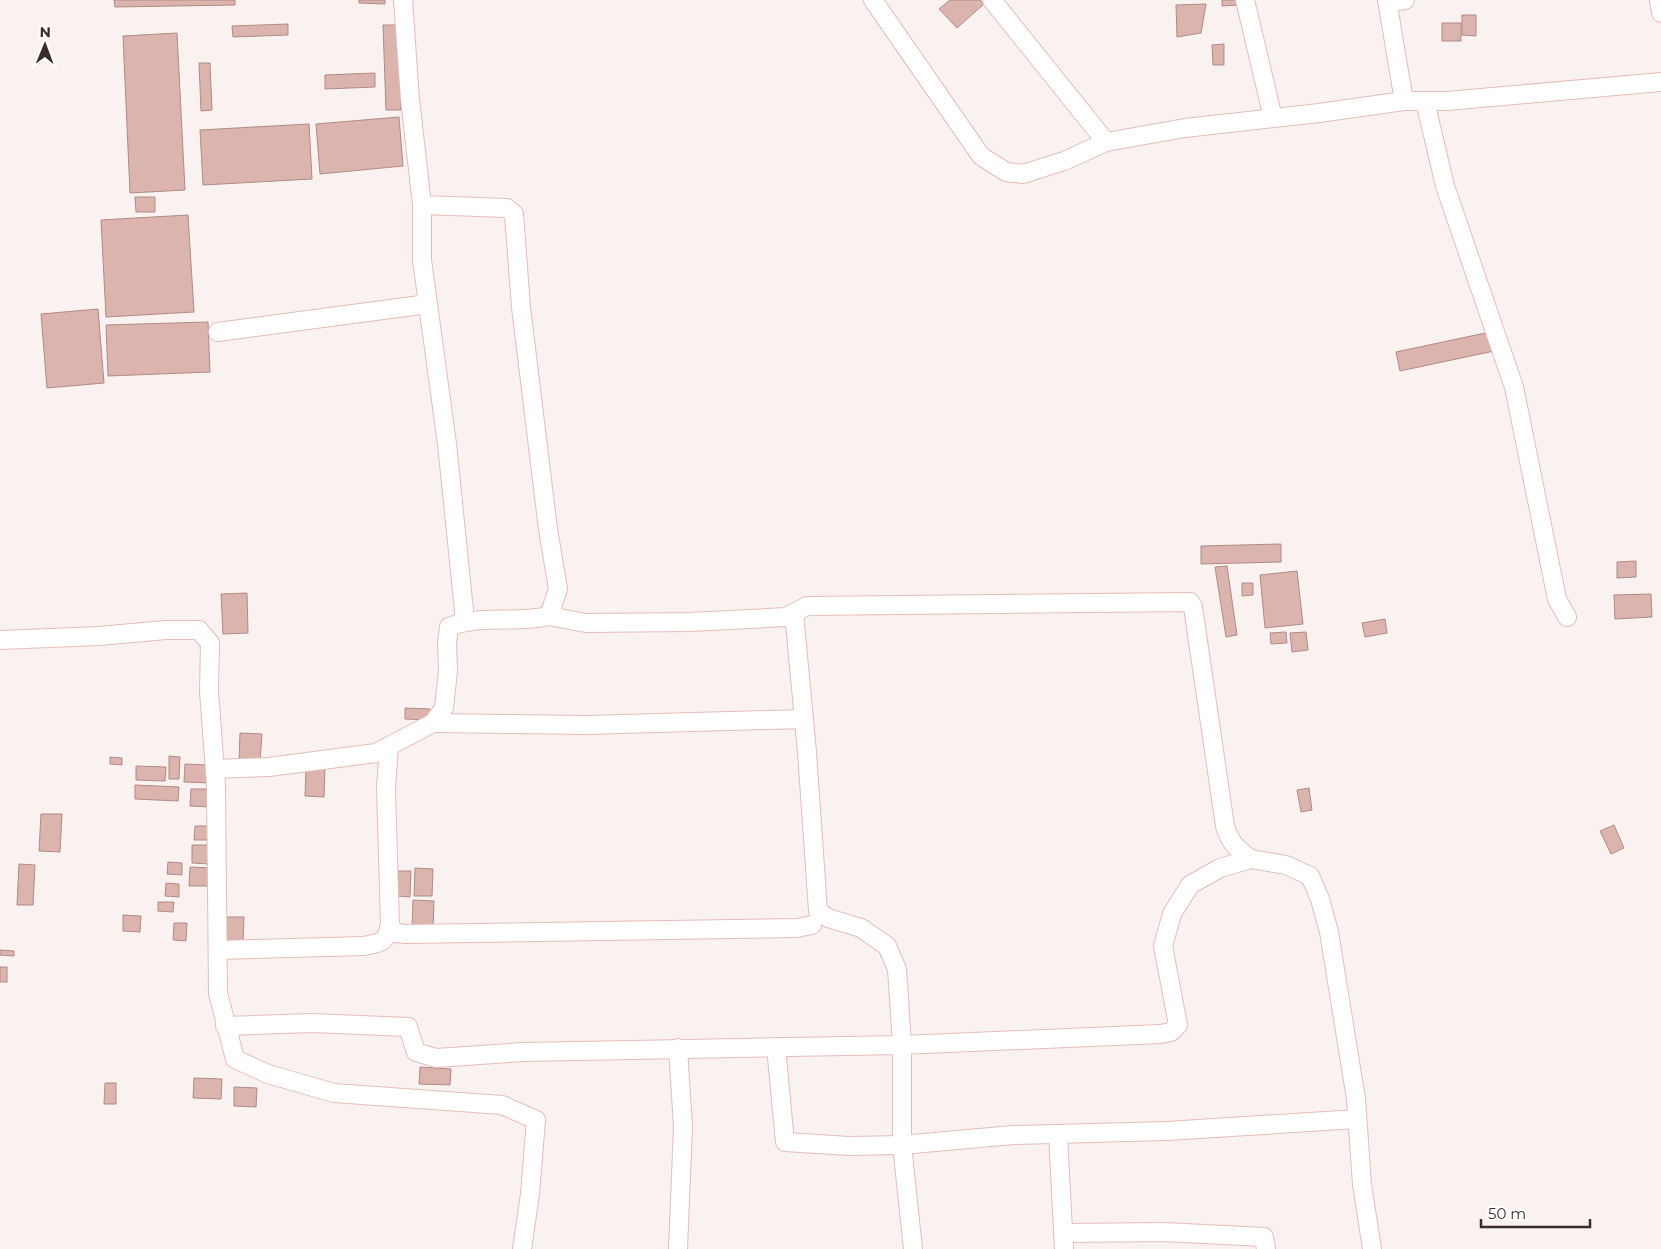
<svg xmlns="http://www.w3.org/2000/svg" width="1661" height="1249" viewBox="0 0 1661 1249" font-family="Montserrat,sans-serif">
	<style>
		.building { fill: #dcb4ae; stroke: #b18a85 }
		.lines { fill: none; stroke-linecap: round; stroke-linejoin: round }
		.minor-casing { stroke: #e6bdb7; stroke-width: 20 }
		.minor { stroke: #fff; stroke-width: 18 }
	</style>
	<rect width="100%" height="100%" fill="#faf2f0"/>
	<g class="building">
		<polygon points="114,0 235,0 235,5 115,7"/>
		<polygon points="359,0 385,0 385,4 359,3"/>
		<polygon points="950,0 980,0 984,4 957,28 939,9"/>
		<polygon points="1222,0 1239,0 1239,5 1222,6"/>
		<polygon points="1206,4 1201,33 1177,37 1176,5"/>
		<polygon points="1462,15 1476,15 1476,36 1462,35"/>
		<rect x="1442" y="23" width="19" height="18"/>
		<polygon points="288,24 288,35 233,37 232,26"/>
		<polygon points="383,25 398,25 401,110 386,110"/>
		<polygon points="177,33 185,190 130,193 123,36"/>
		<polygon points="1224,44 1224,65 1213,65 1212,45"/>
		<polygon points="199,63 210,63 212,110 201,111"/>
		<polygon points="375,73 375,87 325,89 325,75"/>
		<polygon points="399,117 403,166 320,174 316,124"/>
		<polygon points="309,124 312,179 203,185 200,130"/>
		<polygon points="135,197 155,197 155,212 136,212"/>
		<polygon points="188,215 194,312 106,317 101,220"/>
		<polygon points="98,309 104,383 47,388 41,314"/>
		<polygon points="208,322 210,372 108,376 106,325"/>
		<polygon points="1490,332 1494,351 1400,371 1396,352"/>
		<polygon points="1281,544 1281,562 1201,564 1201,546"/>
		<polygon points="1636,561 1636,577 1617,578 1617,562"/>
		<polygon points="1227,566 1237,635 1226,637 1215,567"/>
		<polygon points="1297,571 1303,624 1265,628 1260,575"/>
		<polygon points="1242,583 1253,583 1253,595 1242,596"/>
		<polygon points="247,593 248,633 223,634 221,594"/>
		<polygon points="1651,594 1652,617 1615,619 1614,595"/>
		<polygon points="1385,619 1387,633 1365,637 1362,623"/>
		<polygon points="1286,632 1287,643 1271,644 1270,633"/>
		<polygon points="1306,632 1308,650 1292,652 1290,633"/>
		<polygon points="405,708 430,709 430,720 405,719"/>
		<polygon points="240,733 262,734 260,762 239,761"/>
		<polygon points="169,756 180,757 179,779 169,779"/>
		<polygon points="110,757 122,758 122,765 110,764"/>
		<polygon points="185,764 210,765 210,783 184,782"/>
		<polygon points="136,766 166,767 165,781 136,780"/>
		<polygon points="306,768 325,768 324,797 305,796"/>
		<polygon points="135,785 179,787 178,801 135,799"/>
		<polygon points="1309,788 1312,810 1301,812 1297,790"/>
		<polygon points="191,789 211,789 210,807 190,806"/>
		<polygon points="41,814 62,814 60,852 39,851"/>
		<polygon points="1614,825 1624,848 1611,854 1600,831"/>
		<polygon points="195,826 211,826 211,840 194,840"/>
		<polygon points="192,845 211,845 210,864 192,863"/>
		<polygon points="168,862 182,863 182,875 167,874"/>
		<polygon points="19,864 35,865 33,905 17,905"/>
		<polygon points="190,867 210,868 209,886 189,886"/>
		<polygon points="415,868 433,869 432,896 414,896"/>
		<polygon points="398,871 411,871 410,897 397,896"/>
		<polygon points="166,883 179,884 179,897 165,896"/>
		<polygon points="413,900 434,901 433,929 412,928"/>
		<polygon points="158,902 174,902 173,912 158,911"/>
		<polygon points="123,915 141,916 140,932 123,931"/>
		<polygon points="226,917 244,917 243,944 226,944"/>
		<polygon points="174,923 187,923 186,941 173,940"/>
		<polygon points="0,950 14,951 14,956 0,955"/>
		<rect x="0" y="967" width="7" height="15"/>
		<polygon points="420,1067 451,1069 450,1085 419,1084"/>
		<polygon points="194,1078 222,1079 221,1099 193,1098"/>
		<polygon points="105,1083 116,1083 116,1104 104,1104"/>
		<polygon points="234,1087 257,1088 256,1107 234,1106"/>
	</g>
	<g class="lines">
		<g class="minor-casing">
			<g id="minor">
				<polyline points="873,0 981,156 1006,172 1023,174 1064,161 1106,142 1185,128 1319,113 1404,101 1447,101 1661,82"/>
				<polyline points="992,0 1106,142"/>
				<polyline points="1245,0 1273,118"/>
				<polyline points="1387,0 1404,101"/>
				<polyline points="1659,0 1661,13"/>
				<polyline points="1387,2 1405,0"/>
				<polyline points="1425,101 1445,186 1514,387 1557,599 1567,617"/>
				<polyline points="422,205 422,260 447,444 465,620"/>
				<polyline points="218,332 428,304"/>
				<polyline points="794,613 807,752 818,911 828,918 861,928 887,946 897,969 902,1045 902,1145 913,1249"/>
				<path d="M549 616 586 623 690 622 786 617 807 606 1190 602 1193 607 1225 826C1230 843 1237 849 1251 859"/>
				<polyline points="0,640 99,636 166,630 199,630 210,643 209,691 216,785 218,993 235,1059 268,1074 334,1093 502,1105 536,1120 530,1194 522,1249"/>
				<polyline points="433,723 587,725 804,719"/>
				<path d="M215 769 269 767 376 753 433 723 444 708 448 671 447 643 449 627C480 614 516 624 549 616L558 589 548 529 521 307 514 214 507 208 422 205 410 99 403 0"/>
				<polyline points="390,924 394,933 407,934 797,928 812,925"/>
				<path d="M218 950 364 946C382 942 386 943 390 924L386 789 389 746"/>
				<polyline points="225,1026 312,1023 408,1027 416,1052 436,1058 524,1052 902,1045 1160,1034 1171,1032 1178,1025 1163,946 1172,914 1190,885 1220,868 1251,859 1286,865 1310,876 1320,899 1329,932 1356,1099 1362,1184 1372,1249"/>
				<polyline points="776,1047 785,1142 849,1146 902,1145 1013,1135 1167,1131 1357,1119"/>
				<polyline points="1058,1134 1064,1249"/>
				<polyline points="1063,1233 1164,1232 1264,1237 1266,1249"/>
				<polyline points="678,1249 683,1127 678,1048"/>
			</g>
		</g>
		<use href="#minor" class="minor"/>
	</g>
	<g transform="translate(45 45) rotate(1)" stroke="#ffffff" stroke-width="4" paint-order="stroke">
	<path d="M0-4L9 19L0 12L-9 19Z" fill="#3b2b29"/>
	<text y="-8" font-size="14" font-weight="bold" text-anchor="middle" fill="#3b2b29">N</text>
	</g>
	<path d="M1481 1219v8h109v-8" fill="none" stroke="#3b2b29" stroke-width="2.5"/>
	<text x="1488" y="1219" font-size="15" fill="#3b2b29" stroke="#ffffff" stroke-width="4" paint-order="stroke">50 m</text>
</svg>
